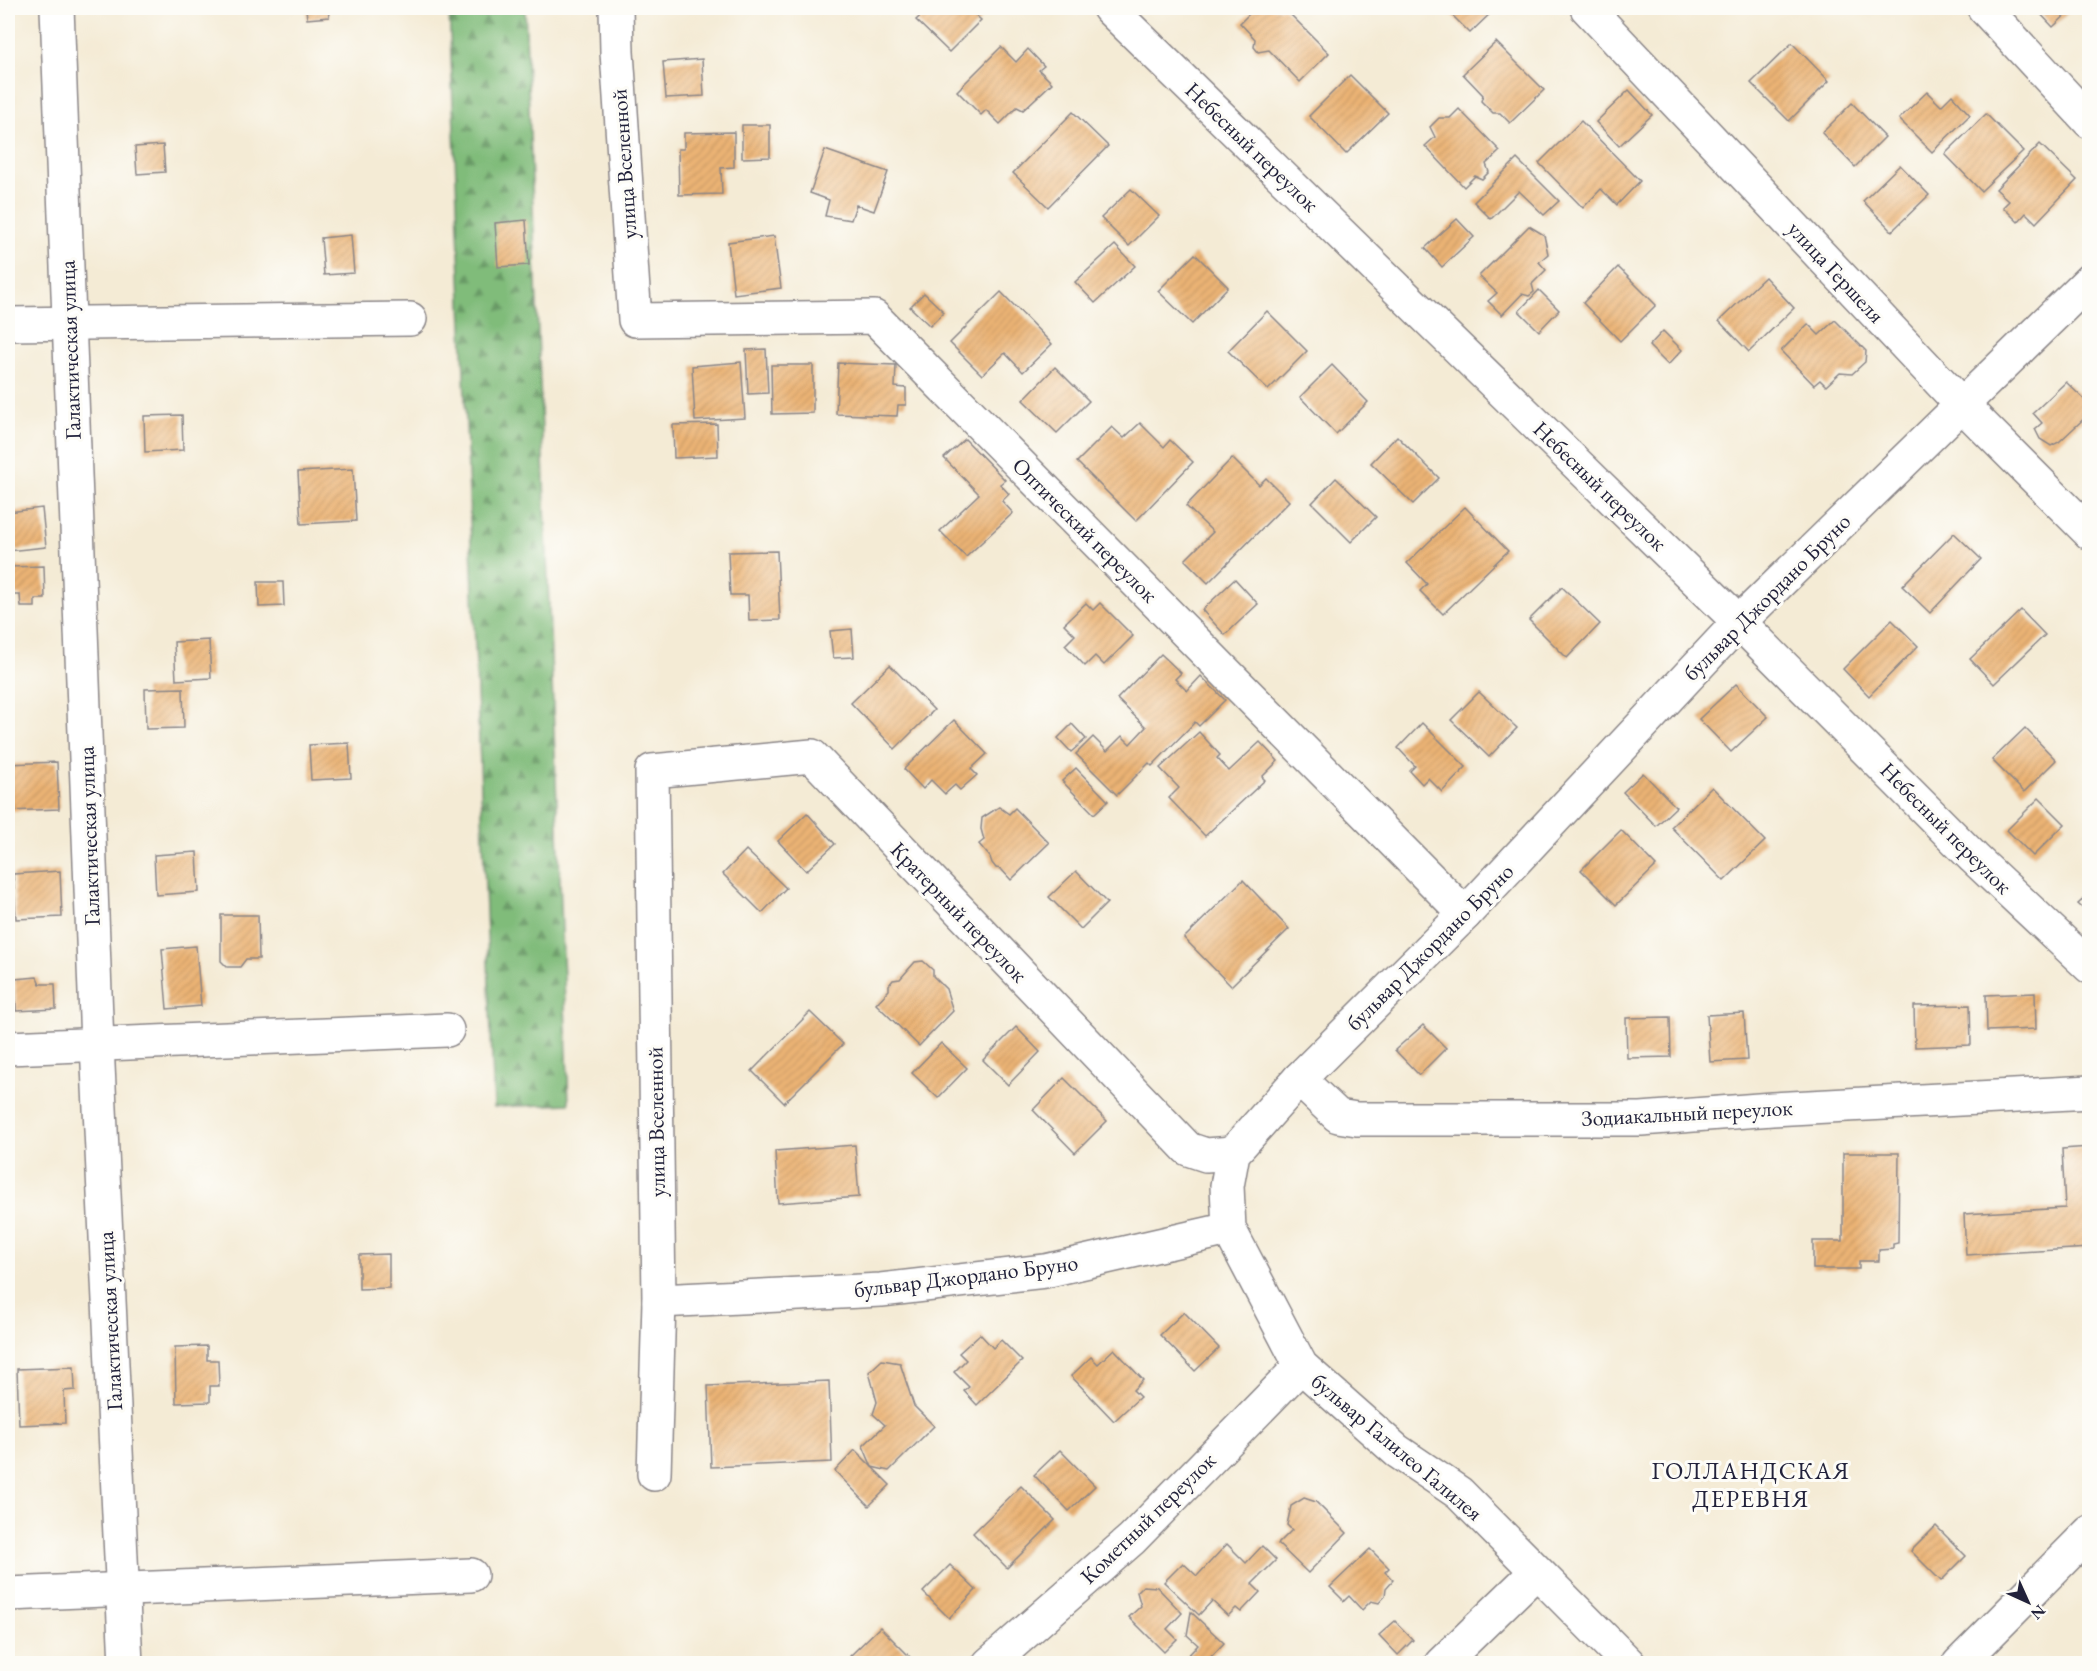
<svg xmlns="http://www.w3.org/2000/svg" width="2097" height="1671" viewBox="0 0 2097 1671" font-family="'EB Garamond',serif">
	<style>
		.forest { fill: url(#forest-firs); stroke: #516f5a; stroke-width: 1.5 }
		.building { fill: url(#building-hatch) }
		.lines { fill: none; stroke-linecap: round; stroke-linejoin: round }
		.minor-casing { stroke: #8b8688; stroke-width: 36 }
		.minor { stroke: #fff; stroke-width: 33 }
		.labels { text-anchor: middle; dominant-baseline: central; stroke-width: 6; stroke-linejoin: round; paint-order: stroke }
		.street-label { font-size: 22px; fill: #22223b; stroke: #fdfcf7 }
		.neighbourhood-label { font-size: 24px; letter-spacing: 1.5px; fill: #22223b; stroke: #fdfcf7 }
	</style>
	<defs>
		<pattern id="forest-firs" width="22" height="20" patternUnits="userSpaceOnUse" patternTransform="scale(1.5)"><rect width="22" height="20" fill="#80bc7a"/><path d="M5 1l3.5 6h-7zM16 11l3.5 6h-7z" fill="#689865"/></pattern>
		<pattern id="building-hatch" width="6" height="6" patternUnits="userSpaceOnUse" patternTransform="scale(1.5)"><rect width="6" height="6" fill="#ebb374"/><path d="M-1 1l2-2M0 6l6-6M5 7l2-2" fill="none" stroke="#c99a65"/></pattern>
	</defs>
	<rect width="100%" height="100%" fill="#fdfcf7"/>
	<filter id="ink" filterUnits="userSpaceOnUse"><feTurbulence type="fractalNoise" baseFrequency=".0167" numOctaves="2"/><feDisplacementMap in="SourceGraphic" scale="12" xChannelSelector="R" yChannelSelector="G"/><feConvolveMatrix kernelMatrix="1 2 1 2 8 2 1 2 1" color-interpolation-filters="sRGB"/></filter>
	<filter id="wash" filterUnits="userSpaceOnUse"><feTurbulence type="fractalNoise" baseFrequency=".008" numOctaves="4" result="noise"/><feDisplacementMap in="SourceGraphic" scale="24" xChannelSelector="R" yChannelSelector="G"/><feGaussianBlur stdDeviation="1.35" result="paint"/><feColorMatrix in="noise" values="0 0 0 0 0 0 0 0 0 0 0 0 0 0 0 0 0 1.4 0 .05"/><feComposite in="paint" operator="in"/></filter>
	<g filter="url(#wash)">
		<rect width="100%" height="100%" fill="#f4ebd5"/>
		<polygon class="forest" points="449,8 525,8 569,1104 494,1107"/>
		<g id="blocks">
			<g class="building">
				<polygon points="306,8 328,8 329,17 307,19"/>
				<polygon points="929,8 968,8 981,20 949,52 916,20"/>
				<polygon points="1255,8 1284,8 1329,53 1300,82 1269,50 1258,52 1254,47 1255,39 1240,23"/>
				<polygon points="1445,8 1496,8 1470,33"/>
				<polygon points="2035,8 2073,8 2053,27"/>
				<polygon points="1496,42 1544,90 1510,123 1500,113 1493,113 1481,101 1483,95 1463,74"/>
				<polygon points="1792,43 1829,81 1789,121 1751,83"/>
				<polygon points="1001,47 1016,62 1028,49 1044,66 1039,70 1052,83 1023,110 1017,107 1000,124 986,110 981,115 957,91"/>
				<polygon points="702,59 704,96 666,98 663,62"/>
				<polygon points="1350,75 1388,113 1346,154 1309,116"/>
				<polygon points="1629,90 1652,115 1619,146 1596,122"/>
				<polygon points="1927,92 1941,106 1952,95 1970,115 1932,152 1899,119"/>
				<polygon points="1852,103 1885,137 1855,167 1822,133"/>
				<polygon points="1459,109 1500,151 1486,164 1489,172 1482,179 1475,176 1464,187 1425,146 1435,137 1430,127 1439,118 1450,118"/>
				<polygon points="1073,112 1108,146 1048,207 1013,173"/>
				<polygon points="1986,114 2023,151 1981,191 1945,154"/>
				<polygon points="1581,121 1640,181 1617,205 1601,189 1583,208 1539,163"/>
				<polygon points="742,125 770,125 770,157 742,158"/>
				<polygon points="734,132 734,167 721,168 722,194 679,195 678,149 684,149 684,133"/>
				<polygon points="2040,144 2077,180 2036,223 2026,213 2018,222 2003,207 2009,201 1996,189"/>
				<polygon points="163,145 165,172 137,174 135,147"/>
				<polygon points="825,150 888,172 874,211 856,205 851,220 825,216 829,200 810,193"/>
				<polygon points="1517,159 1559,201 1544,215 1519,191 1491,219 1474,202"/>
				<polygon points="1900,165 1929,195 1892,231 1863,201"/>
				<polygon points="1131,189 1159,216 1129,246 1101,218"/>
				<polygon points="1457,219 1474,237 1442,267 1425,248"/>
				<polygon points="526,220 529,265 498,267 495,223"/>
				<polygon points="1529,226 1544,235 1548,254 1539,262 1546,270 1532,284 1534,292 1529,296 1522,294 1502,315 1488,301 1497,293 1479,276"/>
				<polygon points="351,235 354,273 324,275 321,238"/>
				<polygon points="774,236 781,288 734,294 728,242"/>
				<polygon points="1115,245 1135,266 1095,303 1075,282"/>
				<polygon points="1195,254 1228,287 1192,324 1158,291"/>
				<polygon points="1618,267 1656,305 1620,341 1583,303"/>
				<polygon points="1765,277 1794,308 1749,352 1719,321"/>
				<polygon points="1539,290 1559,310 1539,331 1519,311"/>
				<polygon points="1001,292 1052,344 1023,372 1005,353 982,375 950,343"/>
				<polygon points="924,293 944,312 930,326 910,307"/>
				<polygon points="1267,311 1307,351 1268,390 1228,351"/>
				<polygon points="1835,320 1866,351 1865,362 1852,374 1840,373 1826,386 1820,380 1814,385 1781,351 1808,324 1819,335"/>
				<polygon points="1663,331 1682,350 1668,365 1649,346"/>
				<polygon points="766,349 768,393 748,394 746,350"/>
				<polygon points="741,362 745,418 695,421 692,366"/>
				<polygon points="838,363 896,365 895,387 906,388 906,405 898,405 897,416 836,414"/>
				<polygon points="771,365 813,365 813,413 772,414"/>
				<polygon points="1332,365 1368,402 1336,434 1300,397"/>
				<polygon points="1055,367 1089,401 1057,433 1023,400"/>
				<polygon points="2066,382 2090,405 2090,413 2059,442 2051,446 2040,439 2035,429 2042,423 2033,413"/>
				<polygon points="182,415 183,450 145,452 144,416"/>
				<polygon points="1140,423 1164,447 1170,440 1193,462 1136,521 1077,462 1112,427 1124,438"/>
				<polygon points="717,424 718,456 674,458 673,425"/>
				<polygon points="1397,436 1439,478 1413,504 1371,463"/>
				<polygon points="965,439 1005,480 1000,484 1009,494 1002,501 1013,513 966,557 940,531 979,494 944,458"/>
				<polygon points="1232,458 1259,485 1266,478 1289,501 1208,583 1185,560 1213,532 1186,506"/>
				<polygon points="353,469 356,521 301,524 298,472"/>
				<polygon points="1336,478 1376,517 1351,542 1312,503"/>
				<polygon points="1465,507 1508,551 1443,614 1420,591 1427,584 1407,563"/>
				<polygon points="42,508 46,547 8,551 8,512"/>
				<polygon points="1954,533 1981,559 1930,613 1902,586"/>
				<polygon points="777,551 780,620 749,621 748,595 730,595 728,552"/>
				<polygon points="44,566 45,599 35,599 35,607 21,607 20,595 9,595 8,567"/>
				<polygon points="1235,579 1258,604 1225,635 1202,610"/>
				<polygon points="258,582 283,582 284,606 259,607"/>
				<polygon points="1562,587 1600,624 1567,658 1529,620"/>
				<polygon points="1086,603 1093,610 1100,603 1133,636 1104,665 1095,656 1085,666 1065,645 1075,635 1064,624"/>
				<polygon points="2021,610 2045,635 1994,684 1970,659"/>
				<polygon points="1892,620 1918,646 1869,696 1843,669"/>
				<polygon points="852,629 854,657 833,658 830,631"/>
				<polygon points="209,640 211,678 176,680 174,642"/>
				<polygon points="1161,654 1181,673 1175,679 1187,691 1201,676 1225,700 1199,726 1195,722 1152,766 1149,763 1117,795 1076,754 1093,737 1107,751 1122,736 1130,744 1146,727 1117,699"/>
				<polygon points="890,665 934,710 895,749 851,703"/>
				<polygon points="1736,684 1768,717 1731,752 1699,719"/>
				<polygon points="183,688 184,728 146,729 145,689"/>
				<polygon points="1479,692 1517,728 1489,757 1451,720"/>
				<polygon points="954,720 987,754 971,769 977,775 960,790 955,785 945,794 931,780 923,789 904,769"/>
				<polygon points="1422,723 1466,767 1442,792 1428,778 1422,784 1410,771 1415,766 1398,748"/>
				<polygon points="1072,724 1086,739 1071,752 1058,738"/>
				<polygon points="2025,728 2056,760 2024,792 1992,760"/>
				<polygon points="1199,732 1220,755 1217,758 1229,771 1260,742 1278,761 1262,777 1265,780 1205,836 1169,798 1179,788 1160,768"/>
				<polygon points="349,743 351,778 311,780 309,745"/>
				<polygon points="57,762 59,809 8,811 8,764"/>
				<polygon points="1076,768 1108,801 1094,814 1062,781"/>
				<polygon points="1643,773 1676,807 1656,826 1623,792"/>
				<polygon points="1712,787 1765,841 1724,881 1671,827"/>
				<polygon points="2039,798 2065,824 2033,856 2007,830"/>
				<polygon points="999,807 1009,814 1015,808 1049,843 1011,880 1001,869 996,868 992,863 990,857 979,844 984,840 981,829 982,818"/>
				<polygon points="807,813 835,844 806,871 778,841"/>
				<polygon points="1621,830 1656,866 1616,905 1581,870"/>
				<polygon points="746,850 786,888 762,913 723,874"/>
				<polygon points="197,852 199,892 156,895 154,855"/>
				<polygon points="60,871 62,917 16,919 13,874"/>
				<polygon points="1076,871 1107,903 1081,929 1049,897"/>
				<polygon points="1243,880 1289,929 1231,986 1184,938"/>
				<polygon points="2090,893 2090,915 2078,904"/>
				<polygon points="221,915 258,915 259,959 246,959 240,967 227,967 221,961"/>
				<polygon points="196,946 201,1006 167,1009 162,949"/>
				<polygon points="923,961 933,970 933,976 946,989 953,1011 919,1046 876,1004 889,990 889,985 893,980 900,979 915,962"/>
				<polygon points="37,977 40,984 55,984 56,1009 16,1011 15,979"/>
				<polygon points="2035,993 2036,1029 1987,1031 1986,995"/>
				<polygon points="1970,1005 1971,1045 1915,1047 1914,1006"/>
				<polygon points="810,1012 843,1044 784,1103 752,1071"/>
				<polygon points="1744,1013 1747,1060 1710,1062 1707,1015"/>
				<polygon points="1670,1017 1671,1057 1627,1058 1626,1018"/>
				<polygon points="1423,1025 1446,1048 1419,1075 1395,1050"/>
				<polygon points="1016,1027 1040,1052 1008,1085 983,1060"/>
				<polygon points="941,1043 967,1068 938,1098 912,1073"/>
				<polygon points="1064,1078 1107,1121 1075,1153 1033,1110"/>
				<polygon points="855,1145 859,1197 778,1203 775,1151"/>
				<polygon points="2090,1147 2090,1248 1966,1255 1964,1214 2065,1208 2062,1149"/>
				<polygon points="1843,1153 1899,1153 1898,1243 1893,1244 1893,1249 1879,1250 1879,1261 1859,1261 1859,1269 1813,1269 1813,1241 1843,1241"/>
				<polygon points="389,1254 389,1288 359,1289 359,1255"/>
				<polygon points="1184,1312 1219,1348 1195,1371 1160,1335"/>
				<polygon points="980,1334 993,1348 1001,1340 1022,1361 977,1405 964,1391 969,1387 954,1372 966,1360 959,1353"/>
				<polygon points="207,1346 207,1360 218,1360 219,1386 210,1386 210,1402 176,1403 175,1347"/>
				<polygon points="1114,1349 1143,1380 1133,1390 1140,1397 1114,1421 1071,1376 1091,1357 1098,1364"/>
				<polygon points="882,1360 900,1363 914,1406 934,1426 889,1471 872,1467 863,1446 885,1425 873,1414 877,1402 869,1372"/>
				<polygon points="74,1367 75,1390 64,1391 65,1423 19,1425 17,1369"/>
				<polygon points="829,1381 832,1462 711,1467 708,1386"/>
				<polygon points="855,1450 890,1485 869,1506 835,1471"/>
				<polygon points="1060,1450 1095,1486 1069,1511 1034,1475"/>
				<polygon points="1021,1486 1055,1520 1007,1568 973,1533"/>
				<polygon points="1304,1498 1316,1502 1347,1533 1308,1573 1278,1544 1292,1530 1287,1525 1291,1506"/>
				<polygon points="1936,1526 1966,1556 1941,1581 1911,1551"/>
				<polygon points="1227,1544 1246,1563 1262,1546 1276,1560 1252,1584 1260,1592 1241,1612 1236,1608 1228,1616 1212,1601 1199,1615 1164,1582 1183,1563 1197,1576"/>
				<polygon points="1370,1549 1389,1568 1385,1572 1393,1580 1386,1588 1385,1596 1379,1603 1371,1601 1362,1610 1349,1596 1344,1601 1330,1587"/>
				<polygon points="950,1565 976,1590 949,1618 923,1592"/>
				<polygon points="1143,1586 1157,1587 1182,1613 1167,1629 1177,1639 1164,1652 1129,1617 1141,1606 1137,1592"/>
				<polygon points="1191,1612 1224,1643 1204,1664 1180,1664 1198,1645 1187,1635"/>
				<polygon points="1395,1621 1413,1640 1398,1655 1379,1635"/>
				<polygon points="880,1627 910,1657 903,1664 857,1664 850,1656"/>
			</g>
		</g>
	</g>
	<g filter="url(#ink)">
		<use href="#blocks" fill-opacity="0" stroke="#8b8688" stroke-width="1.5"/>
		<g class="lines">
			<g class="minor-casing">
				<g id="minor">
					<polyline points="57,8 97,1044 126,1664"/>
					<polyline points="616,8 617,52 635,320 874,317 1465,914"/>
					<polyline points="1109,8 1739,622 1974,858 2090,967"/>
					<polyline points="1587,8 1961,404 2090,533"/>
					<polyline points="1984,8 2090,122"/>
					<polyline points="8,324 410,319"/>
					<polyline points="8,1048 447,1030"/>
					<polyline points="1299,1079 1338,1116 1357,1119 1641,1119 1772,1109 2090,1092"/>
					<polyline points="659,1301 881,1290 1045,1271 1229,1229"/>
					<polyline points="654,1474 659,1301 652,771 812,756 1188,1149 1206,1155 1233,1153"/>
					<polyline points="8,1594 471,1575"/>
					<polyline points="989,1664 1132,1539 1301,1366"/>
					<polyline points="1441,1664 1536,1572"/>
					<polyline points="1629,1664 1459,1493 1397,1451 1301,1366 1229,1229 1227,1186 1233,1153 1299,1079 1465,914 1739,622 2090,280"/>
					<polyline points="1959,1664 2090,1532"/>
				</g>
			</g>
			<use href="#minor" class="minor"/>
		</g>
	</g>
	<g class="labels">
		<g class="street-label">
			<text transform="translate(1252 147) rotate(44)">Небесный переулок</text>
			<text transform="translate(624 164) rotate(-94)">улица Вселенной</text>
			<text transform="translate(1836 272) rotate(47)">улица Гершеля</text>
			<text transform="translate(70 350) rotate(-92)">Галактическая улица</text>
			<text transform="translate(1600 486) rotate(44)">Небесный переулок</text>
			<text transform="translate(1085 530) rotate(45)">Оптический переулок</text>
			<text transform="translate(1767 597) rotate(-45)">бульвар Джордано Бруно</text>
			<text transform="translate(1946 828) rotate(45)">Небесный переулок</text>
			<text transform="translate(89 836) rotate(-92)">Галактическая улица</text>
			<text transform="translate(959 912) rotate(46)">Кратерный переулок</text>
			<text transform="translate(1430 947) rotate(-45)">бульвар Джордано Бруно</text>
			<text transform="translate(1687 1113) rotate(-3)">Зодиакальный переулок</text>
			<text transform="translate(656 1122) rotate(-91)">улица Вселенной</text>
			<text transform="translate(966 1276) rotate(-7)">бульвар Джордано Бруно</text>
			<text transform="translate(110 1321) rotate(-93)">Галактическая улица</text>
			<text transform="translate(1397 1447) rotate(40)">бульвар Галилео Галилея</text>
			<text transform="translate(1148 1518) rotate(-44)">Кометный переулок</text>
		</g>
		<g class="neighbourhood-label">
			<text x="1751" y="1470">ГОЛЛАНДСКАЯ<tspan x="1751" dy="28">ДЕРЕВНЯ</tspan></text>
		</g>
	</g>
	<rect width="2097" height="1671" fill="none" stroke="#fdfcf7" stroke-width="30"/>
	<g transform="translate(2028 1602) rotate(135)" stroke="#fdfcf7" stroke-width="4.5" paint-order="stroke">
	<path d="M0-4.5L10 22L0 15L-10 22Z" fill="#22223b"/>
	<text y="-9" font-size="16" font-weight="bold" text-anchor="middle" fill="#22223b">N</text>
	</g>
</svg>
